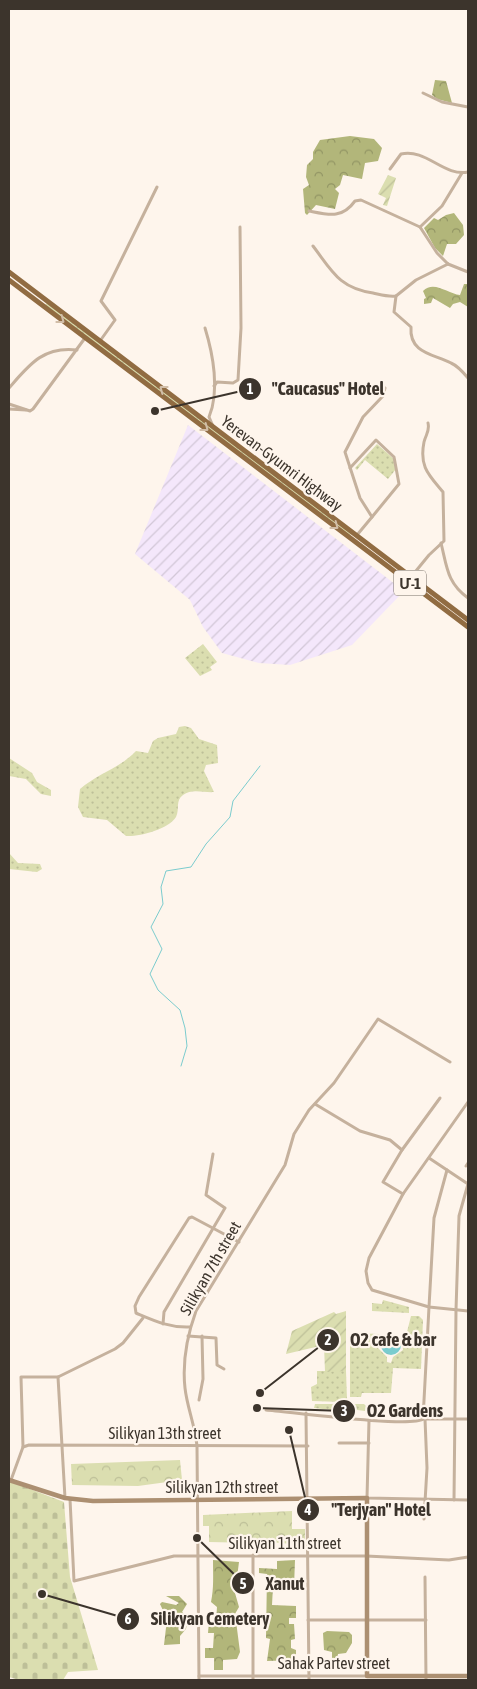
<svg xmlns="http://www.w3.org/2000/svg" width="477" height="1689" viewBox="0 0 477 1689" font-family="'Asap Condensed','Noto Sans Armenian',sans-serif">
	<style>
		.industrial { fill: url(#industrial-furrows) }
		.grass { fill: url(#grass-dots) }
		.forest { fill: url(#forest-crowns) }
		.cemetery { fill: url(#cemetery-stones) }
		.park { fill: url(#park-crowns) }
		.garden { fill: url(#garden-furrows) }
		.water { fill: url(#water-waves) }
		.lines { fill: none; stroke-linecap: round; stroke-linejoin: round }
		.stream { stroke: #7bccce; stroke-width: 1 }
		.minor { stroke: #c5b19d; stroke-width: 3 }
		.secondary { stroke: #ac8f71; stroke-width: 4.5 }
		.trunk { stroke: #916c42; stroke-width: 5 }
		.oneway { stroke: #d2bea8 }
		.labels { text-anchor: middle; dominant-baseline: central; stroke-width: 4.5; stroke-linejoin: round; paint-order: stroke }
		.shield { fill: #fef5ec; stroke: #766e66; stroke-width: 1 }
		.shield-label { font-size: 15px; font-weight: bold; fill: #3c342c }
		.street-label { font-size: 16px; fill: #3c342c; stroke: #fef5ec }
		.leader { fill: none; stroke: #3c342c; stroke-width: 2 }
		.callout-dot { fill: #3c342c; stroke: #fef5ec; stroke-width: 2 }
		.mark-label { font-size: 15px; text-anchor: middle; font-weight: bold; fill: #fff }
		.callout-label { font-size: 18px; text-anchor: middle; font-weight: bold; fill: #3c342c; stroke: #fef5ec; stroke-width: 4.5; stroke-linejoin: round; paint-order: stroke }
	</style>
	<defs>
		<pattern id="industrial-furrows" width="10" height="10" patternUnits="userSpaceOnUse" patternTransform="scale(1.25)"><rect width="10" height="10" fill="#f4e7fb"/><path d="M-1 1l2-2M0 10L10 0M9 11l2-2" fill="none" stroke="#d2c7d7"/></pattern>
		<pattern id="grass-dots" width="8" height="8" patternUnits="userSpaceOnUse" patternTransform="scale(1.25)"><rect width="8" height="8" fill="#dbdeb0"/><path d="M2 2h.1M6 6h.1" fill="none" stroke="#bdbf98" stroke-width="1.8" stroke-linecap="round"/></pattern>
		<pattern id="forest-crowns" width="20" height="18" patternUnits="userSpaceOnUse" patternTransform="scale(1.25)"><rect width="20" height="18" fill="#b2b67a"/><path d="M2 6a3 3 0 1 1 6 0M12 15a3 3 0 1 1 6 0" fill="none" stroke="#929564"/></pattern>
		<pattern id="cemetery-stones" width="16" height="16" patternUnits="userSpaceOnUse" patternTransform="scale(1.25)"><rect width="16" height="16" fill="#dbdeb0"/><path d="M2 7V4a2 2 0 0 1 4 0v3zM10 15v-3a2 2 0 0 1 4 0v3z" fill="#bdbf98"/></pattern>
		<pattern id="park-crowns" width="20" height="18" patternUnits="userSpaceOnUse" patternTransform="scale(1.25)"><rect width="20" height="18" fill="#dbdeb0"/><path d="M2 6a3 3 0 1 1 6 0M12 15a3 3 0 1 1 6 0" fill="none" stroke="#bdbf98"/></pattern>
		<pattern id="garden-furrows" width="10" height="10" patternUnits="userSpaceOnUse" patternTransform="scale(1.25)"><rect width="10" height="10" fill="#dbdeb0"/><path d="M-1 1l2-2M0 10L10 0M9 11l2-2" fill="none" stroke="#bdbf98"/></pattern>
		<pattern id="water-waves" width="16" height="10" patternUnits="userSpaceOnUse" patternTransform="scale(1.25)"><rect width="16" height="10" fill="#7bccce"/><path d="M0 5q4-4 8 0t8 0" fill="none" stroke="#66a6a7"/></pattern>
	</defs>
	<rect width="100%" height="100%" fill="#fef5ec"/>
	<polygon class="industrial" points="188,425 404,591 352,645 290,665 259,663 222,653 203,627 190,600 135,554"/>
	<g class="grass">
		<polygon points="47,303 352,533 350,535 45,305"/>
		<polygon points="377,444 394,459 396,469 388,479 365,460 357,470 355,468"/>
		<polygon points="203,644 217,662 210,667 212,670 200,676 185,658"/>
		<path d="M185 726 191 728 199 739 217 745 218 763 206 765 204 771 214 792C204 793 192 788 183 795 175 801 180 809 176 817 169 829 139 837 126 836L107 820 83 817 78 807 80 789C97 774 120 768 136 751L148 753 153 741 158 738 176 734 179 727Z"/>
		<polygon points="9,758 32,773 37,782 51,790 51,796 41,794 26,779 9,776"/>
		<polygon points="9,853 18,863 40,864 42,869 37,872 9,869"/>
		<polygon points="383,1300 409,1307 409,1313 372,1311 372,1303 382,1304"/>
		<polygon points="411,1316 419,1316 423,1320 421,1369 393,1368 391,1393 362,1393 361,1397 350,1397 350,1333 379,1334 381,1335 377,1342 378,1348 387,1357 387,1362 391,1363 393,1357 403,1350 402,1338 406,1336"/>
		<polygon points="317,1371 346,1371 347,1400 343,1402 312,1401 311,1387 317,1384"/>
		<polygon points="315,1404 364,1404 367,1407 365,1411 350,1409 349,1412 314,1408"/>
	</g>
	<g class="forest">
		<polygon points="435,80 446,81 452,103 437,99 432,95"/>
		<polygon points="350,136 374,139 382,148 378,161 365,163 362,179 343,175 340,185 335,189 339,193 335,209 316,205 307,215 305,213 303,189 309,185 306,177 307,165 313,159 313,152 320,140"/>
		<polygon points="454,213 463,225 464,235 456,244 447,244 443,256 435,248 424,228 434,218 438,220 446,215"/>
		<path d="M464 284H468V307L460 302 453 304 450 308 433 298 431 303 424 304V299L426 298 423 291C434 280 448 294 460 295Z"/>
		<path d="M213 1560 239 1562 235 1593 239 1607 232 1619 236 1621 240 1652 237 1659 223 1660V1670H214V1658H205V1648H213L214 1633H208L209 1621H216L217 1607 211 1602C214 1588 213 1576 213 1560Z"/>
		<polygon points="295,1560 294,1587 273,1586 272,1605 296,1606 296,1618 289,1618 289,1624 294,1624 295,1639 291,1640 291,1648 296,1650 296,1660 267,1661 270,1639 266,1638 267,1574 259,1573 259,1568 277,1569 277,1561"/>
		<polygon points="166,1596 179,1596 187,1604 182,1612 188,1617 186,1629 180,1636 180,1644 164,1645 167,1619 160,1604 162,1602 176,1605 179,1603"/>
		<polygon points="327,1631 349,1632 352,1635 352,1643 346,1653 338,1654 337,1662 332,1661 332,1652 324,1650 323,1633"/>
	</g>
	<polygon class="cemetery" points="9,1481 64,1502 70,1577 98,1670 68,1672 63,1680 19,1680 9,1677"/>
	<g class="park">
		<polygon points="180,1460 182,1480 138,1486 72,1485 71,1464"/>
		<polygon points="292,1511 292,1529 305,1529 305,1545 268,1542 267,1539 260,1538 260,1543 209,1542 209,1526 203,1526 203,1515"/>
	</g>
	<g class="garden">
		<polygon points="388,175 396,178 387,206 383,205 386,198 378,194"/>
		<polygon points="346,1311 346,1371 325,1372 324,1345 286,1354 292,1331 334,1312 336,1314"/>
	</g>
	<circle class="water" cx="391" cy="1345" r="10"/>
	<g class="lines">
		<polyline class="stream" points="181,1066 187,1046 185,1028 180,1010 158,990 150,974 162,949 151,927 163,904 161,887 166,871 191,867 206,844 230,817 233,801 260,766"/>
		<g class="minor">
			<polyline points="423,93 442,102 468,107"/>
			<path d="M390 169 401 154C426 148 444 177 468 172"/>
			<path d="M309 211C329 215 342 219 355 201L361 200 420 227"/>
			<path d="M313 246C332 271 339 288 373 293 382 295 388 297 396 296"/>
			<path d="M448 264 416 280 396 296 394 312 411 327C409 353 433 354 451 363 458 366 463 372 468 378"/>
			<polyline points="448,264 437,253 420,227 442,206 462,173"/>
			<polyline points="448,264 468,272"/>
			<path d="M205 328C213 354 220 391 209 417L213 426"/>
			<polyline points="100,341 115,320 101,301 157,187"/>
			<polyline points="214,386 217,382 233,383 238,380 241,328 240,227"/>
			<path d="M9 388C29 365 43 346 77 350"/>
			<polyline points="9,404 30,411 33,409 85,338"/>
			<polyline points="9,409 26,410"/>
			<polyline points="350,468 376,440 394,457 399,484 372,517"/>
			<polyline points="357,535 372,517 360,498 345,452 363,417 383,396 385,388 382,386"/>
			<path d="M441 543C447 567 447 583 468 598"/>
			<path d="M411 577 429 555 444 541 443 492C429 475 419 467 424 442 426 434 430 431 428 423"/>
			<polyline points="315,1104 360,1131 390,1140 402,1150"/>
			<polyline points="429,1158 468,1184"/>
			<polyline points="466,1166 468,1163"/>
			<polyline points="447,1170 434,1218 429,1307 468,1311"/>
			<polyline points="403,1194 383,1182 402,1150 440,1098"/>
			<polyline points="163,1324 164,1312 225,1208 206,1195 213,1154"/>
			<path d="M190 1327C170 1328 155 1321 136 1313L135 1306 139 1297 189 1218 192 1217 239 1242"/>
			<polyline points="188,1336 216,1338 217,1365 224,1369"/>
			<polyline points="58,1377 65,1498"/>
			<polyline points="199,1400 203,1379 202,1336"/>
			<path d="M266 1410C291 1412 411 1428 423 1419L429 1307 372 1290 368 1283 366 1271 369 1258 403 1194 468 1102"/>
			<polyline points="306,1413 309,1680"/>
			<polyline points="424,1419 468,1419"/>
			<polyline points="369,1420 367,1498 468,1500"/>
			<polyline points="339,1443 369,1443"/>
			<polyline points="23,1447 29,1445 308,1446"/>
			<polyline points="11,1480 23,1447 21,1377 58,1377 115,1349 123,1343 143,1318"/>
			<polyline points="70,1499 74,1581 174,1556 366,1556 449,1560 468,1557"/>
			<polyline points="454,1500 456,1310 459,1216 468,1184"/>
			<polyline points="424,1519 427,1468 425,1419"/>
			<polyline points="253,1555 253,1680"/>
			<polyline points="425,1577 426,1680"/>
			<polyline points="308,1620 426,1620"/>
			<polyline points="199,1676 367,1676"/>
			<path d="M199 1680 197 1446C195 1425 187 1407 185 1388 182 1361 187 1336 196 1311L285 1165 294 1134 309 1110 334 1083 378 1019 450 1062"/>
		</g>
		<polyline class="secondary" points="9,1480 65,1498 93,1501 367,1498 367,1676 468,1676"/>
		<g class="trunk">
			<polyline points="9,272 468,620"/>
			<polyline points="9,280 468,627"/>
		</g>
	</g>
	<defs><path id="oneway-chevron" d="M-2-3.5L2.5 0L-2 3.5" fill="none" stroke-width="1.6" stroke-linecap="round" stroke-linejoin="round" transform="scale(1.25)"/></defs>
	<g class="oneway">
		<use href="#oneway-chevron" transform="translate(61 320) rotate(37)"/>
		<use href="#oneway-chevron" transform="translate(163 389) rotate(-143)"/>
		<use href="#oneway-chevron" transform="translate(205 428) rotate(37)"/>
		<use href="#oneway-chevron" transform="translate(335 526) rotate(37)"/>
	</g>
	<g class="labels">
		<rect class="shield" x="394" y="570.5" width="32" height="25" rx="4"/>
		<g class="shield-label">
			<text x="410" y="583">Մ-1</text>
		</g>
		<g class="street-label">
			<text transform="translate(282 463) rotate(37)">Yerevan-Gyumri Highway</text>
			<text transform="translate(210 1268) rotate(-60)">Silikyan 7th street</text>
			<text x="165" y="1433">Silikyan 13th street</text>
			<text x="222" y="1487">Silikyan 12th street</text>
			<text x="285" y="1543">Silikyan 11th street</text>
			<text x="334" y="1663">Sahak Partev street</text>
		</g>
	</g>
	<path class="leader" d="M155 411L250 389M260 1393L328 1340M257 1408L344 1411M289 1430L308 1510M197 1538L243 1583M42 1594L128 1619"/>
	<g class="callout-dot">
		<circle cx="155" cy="411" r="5"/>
		<circle cx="260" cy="1393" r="5"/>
		<circle cx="257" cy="1408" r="5"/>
		<circle cx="289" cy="1430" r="5"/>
		<circle cx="197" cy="1538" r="5"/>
		<circle cx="42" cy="1594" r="5"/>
		<circle cx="250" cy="389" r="12"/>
		<circle cx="328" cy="1340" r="12"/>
		<circle cx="344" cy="1411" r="12"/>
		<circle cx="308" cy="1510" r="12"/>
		<circle cx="243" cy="1583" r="12"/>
		<circle cx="128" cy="1619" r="12"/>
	</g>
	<g class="mark-label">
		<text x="250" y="394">1</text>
		<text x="328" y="1345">2</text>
		<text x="344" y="1416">3</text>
		<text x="308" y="1515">4</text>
		<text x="243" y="1589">5</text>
		<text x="128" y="1624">6</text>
	</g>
	<g class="callout-label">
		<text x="328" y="395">"Caucasus" Hotel</text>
		<text x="393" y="1346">O2 cafe &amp; bar</text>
		<text x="405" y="1417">O2 Gardens</text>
		<text x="381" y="1516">"Terjyan" Hotel</text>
		<text x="285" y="1590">Xanut</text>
		<text x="210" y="1625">Silikyan Cemetery</text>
	</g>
	<rect width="477" height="1689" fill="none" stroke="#3c342c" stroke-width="20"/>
</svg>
